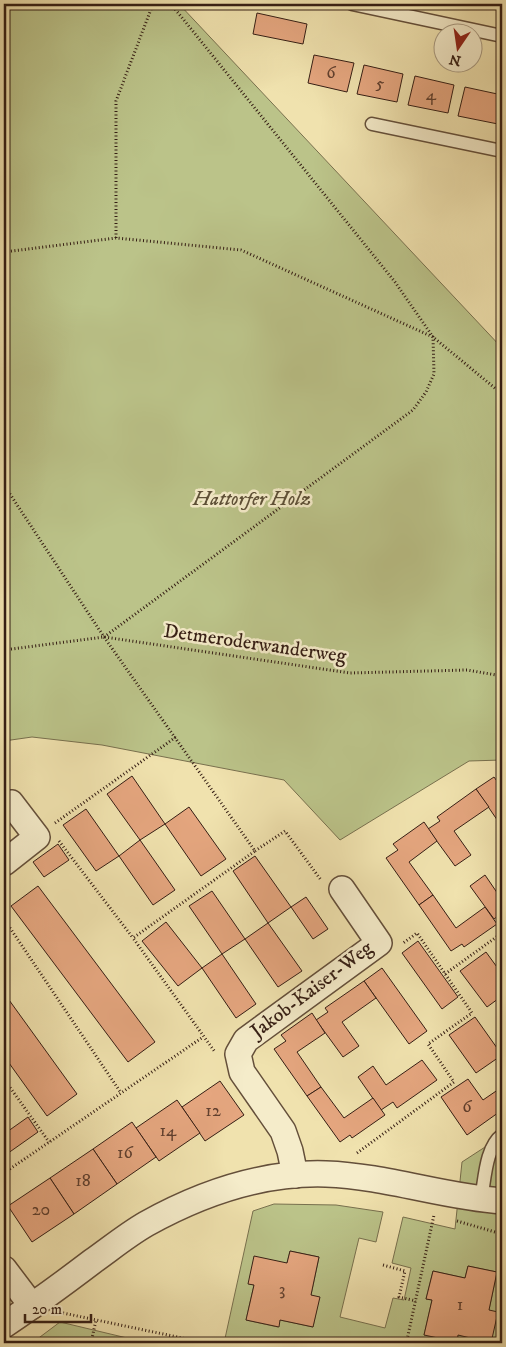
<svg xmlns="http://www.w3.org/2000/svg" width="506" height="1347" viewBox="0 0 506 1347" font-family="'IM FELL DW Pica',serif">
	<style>
		.green { fill: #bbc389; stroke: #78704e; fill-rule: evenodd }
		.building { fill: #e5a67f; stroke: #351e14 }
		.lines { fill: none; stroke-linecap: round; stroke-linejoin: round }
		.service-casing { stroke: #644f3a; stroke-width: 15 }
		.minor-casing { stroke: #644f3a; stroke-width: 28 }
		.path { stroke: #351e14; stroke-width: 3; stroke-dasharray: 1 2.5; stroke-linecap: butt }
		.service { stroke: #f5ecca; stroke-width: 12 }
		.minor { stroke: #f5ecca; stroke-width: 25 }
		.labels { text-anchor: middle; dominant-baseline: central; stroke-width: 5; stroke-linejoin: round; paint-order: stroke }
		.number-label { font-size: 18px; fill: #61402f }
		.park-label { font-size: 20px; font-style: italic; fill: #5d5037; stroke: #f5ecca }
		.street-label { font-size: 20px; fill: #351e14; stroke: #f5ecca }
	</style>
	<rect width="100%" height="100%" fill="#f0e2ae"/>
	<filter id="stains"><feTurbulence type="fractalNoise" baseFrequency=".004" numOctaves="4"/><feColorMatrix values="0 0 0 0 .2 0 0 0 0 .09 0 0 0 0 .02 0 0 0 .5 -.17"/></filter>
	<radialGradient id="worn" r=".72"><stop offset=".6" stop-color="#630" stop-opacity="0"/><stop offset="1" stop-color="#630" stop-opacity=".3"/></radialGradient>
	<g class="green">
		<polygon points="4,4 179,4 502,348 502,760 469,761 340,840 284,780 102,745 32,737 4,741"/>
		<path d="M502 1136V1343H224L253 1211 274 1204 336 1205 383 1212 376 1242 359 1238 340 1317 385 1328 393 1298 404 1300 411 1268 392 1263 403 1217 455 1229 462 1162ZM290 1251 319 1257 311 1295 319 1298 313 1327 280 1320 278 1327 246 1320 254 1285 249 1284 287 1263ZM468 1266 497 1272 489 1310 491 1342 458 1335 457 1341 424 1335 432 1300 426 1299 433 1271 465 1278Z"/>
		<polygon points="60,1322 148,1343 32,1343"/>
	</g>
	<g class="building">
		<polygon points="257,13 307,24 303,44 253,34"/>
		<polygon points="314,55 354,63 347,92 308,83"/>
		<polygon points="364,65 403,74 397,102 357,94"/>
		<polygon points="415,76 454,85 448,113 408,105"/>
		<polygon points="465,87 502,95 502,105 498,124 458,116"/>
		<polygon points="132,776 165,824 140,840 107,794"/>
		<polygon points="494,777 502,788 502,827 476,789"/>
		<polygon points="476,789 489,807 454,831 471,855 455,866 428,829 440,821 437,817"/>
		<polygon points="189,807 226,859 201,876 165,824"/>
		<polygon points="86,809 119,856 96,871 63,825"/>
		<polygon points="424,822 437,841 409,862 433,895 419,905 386,858 398,850 393,844"/>
		<polygon points="140,840 175,890 153,905 119,856"/>
		<polygon points="58,844 69,860 44,877 33,862"/>
		<polygon points="255,856 291,907 268,923 233,871"/>
		<polygon points="485,875 498,894 502,891 502,913 494,919 470,886"/>
		<polygon points="38,886 155,1042 128,1062 11,906"/>
		<polygon points="212,891 245,939 222,954 189,906"/>
		<polygon points="433,895 456,928 485,907 497,924 464,947 462,944 451,951 419,905"/>
		<polygon points="306,897 328,929 313,939 291,907"/>
		<polygon points="166,922 202,968 178,986 142,941"/>
		<polygon points="268,923 302,971 278,987 245,939"/>
		<polygon points="418,941 458,997 442,1009 402,953"/>
		<polygon points="486,952 502,974 502,996 487,1007 460,971"/>
		<polygon points="222,954 256,1004 236,1018 202,968"/>
		<polygon points="382,968 427,1031 409,1044 364,981"/>
		<polygon points="364,981 376,998 342,1022 359,1046 343,1057 316,1020 328,1012 325,1008"/>
		<polygon points="4,993 77,1094 47,1116 4,1056"/>
		<polygon points="312,1013 325,1033 297,1052 321,1087 307,1096 274,1049 286,1041 281,1035"/>
		<polygon points="475,1017 502,1055 476,1073 449,1035"/>
		<polygon points="422,1060 437,1080 397,1108 393,1102 381,1110 358,1077 373,1066 386,1085"/>
		<polygon points="468,1079 483,1100 502,1087 502,1110 467,1135 441,1097"/>
		<polygon points="220,1081 244,1115 205,1141 182,1107"/>
		<polygon points="321,1087 344,1118 373,1098 385,1115 352,1138 350,1135 340,1142 307,1096"/>
		<polygon points="177,1100 200,1133 159,1161 136,1128"/>
		<polygon points="28,1117 38,1132 4,1156 4,1134"/>
		<polygon points="132,1122 156,1157 117,1184 93,1149"/>
		<polygon points="93,1149 117,1184 74,1214 50,1178"/>
		<polygon points="50,1178 74,1214 32,1242 8,1206"/>
		<polygon points="290,1251 319,1257 311,1295 320,1297 313,1327 280,1320 279,1327 246,1320 254,1285 248,1284 254,1256 287,1263"/>
		<polygon points="468,1266 497,1272 489,1310 498,1312 491,1343 458,1335 457,1342 424,1335 432,1300 426,1299 433,1271 465,1278"/>
	</g>
	<g class="lines">
		<g class="service-casing">
			<g id="service">
				<polyline points="352,4 502,36"/>
				<polyline points="372,124 502,151"/>
				<path d="M481 1199C485 1180 485 1148 502 1135"/>
			</g>
		</g>
		<g class="minor-casing">
			<g id="minor">
				<polyline points="4,863 37,837 11,803"/>
				<polyline points="295,1175 290,1151 283,1131 242,1072 238,1054 246,1040 379,943 342,889"/>
				<polyline points="4,1269 32,1306"/>
				<path d="M4 1325C34 1305 64 1283 93 1261 110 1249 127 1235 146 1224 200 1194 263 1172 326 1174 386 1176 443 1197 502 1201"/>
			</g>
		</g>
		<g class="path">
			<polyline points="116,238 116,101 153,4"/>
			<polyline points="4,252 116,238 241,250 433,337 502,394"/>
			<polyline points="4,485 104,637 255,851 133,938 215,1052"/>
			<polyline points="104,637 413,410 426,392 434,374 433,337 395,282 171,4"/>
			<polyline points="4,650 104,637 350,673 467,670 502,676"/>
			<polyline points="55,823 176,737"/>
			<polyline points="59,841 133,938"/>
			<polyline points="255,851 285,831 321,880"/>
			<polyline points="4,919 121,1093"/>
			<polyline points="445,974 502,933"/>
			<polyline points="4,1079 49,1142"/>
			<polyline points="357,1153 454,1082 428,1044 472,1013 417,933 402,944"/>
			<polyline points="4,1173 203,1037"/>
			<polyline points="457,1221 502,1234"/>
			<polyline points="383,1265 405,1271 399,1297 416,1301"/>
			<polyline points="63,1313 206,1343"/>
			<polyline points="91,1343 96,1320"/>
			<polyline points="405,1343 407,1340 434,1215"/>
		</g>
		<use href="#service" class="service"/>
		<use href="#minor" class="minor"/>
	</g>
	<g class="labels">
		<g class="number-label">
			<text x="331" y="73">6</text>
			<text x="380" y="84">5</text>
			<text x="431" y="95">4</text>
			<text x="467" y="1107">6</text>
			<text x="213" y="1111">12</text>
			<text x="168" y="1131">14</text>
			<text x="125" y="1153">16</text>
			<text x="83" y="1181">18</text>
			<text x="41" y="1210">20</text>
			<text x="282" y="1290">3</text>
			<text x="460" y="1305">1</text>
		</g>
		<g class="park-label">
			<text x="252" y="499">Hattorfer Holz</text>
		</g>
		<g class="street-label">
			<text transform="translate(255 644) rotate(8)">Detmeroderwanderweg</text>
			<text transform="translate(312 990) rotate(-37)">Jakob-Kaiser-Weg</text>
		</g>
	</g>
	<rect width="506" height="1347" fill="none" stroke="#f0e2ae" stroke-width="20"/>
	<rect x="5" y="5" width="496" height="1337" fill="none" stroke="#351e14" stroke-width="2.5"/>
	<rect x="10" y="10" width="486" height="1327" fill="none" stroke="#351e14"/>
	<g transform="translate(458 48) rotate(193)"><circle r="24" fill="#f5ecca" stroke="#a89a81"/>
	<path d="M0-4L9 19L0 12L-9 19Z" fill="#8f2418"/>
	<text y="-8" font-size="14" font-weight="bold" text-anchor="middle" fill="#351e14">N</text>
	</g>
	<path d="M25 1314v8h66v-8" fill="none" stroke="#351e14" stroke-width="2.5"/>
	<text x="32" y="1314" font-size="15" fill="#351e14" stroke="#f5ecca" stroke-width="4" paint-order="stroke">20 m</text>
	<rect width="100%" height="100%" filter="url(#stains)"/>
	<rect width="100%" height="100%" fill="url(#worn)"/>
</svg>
